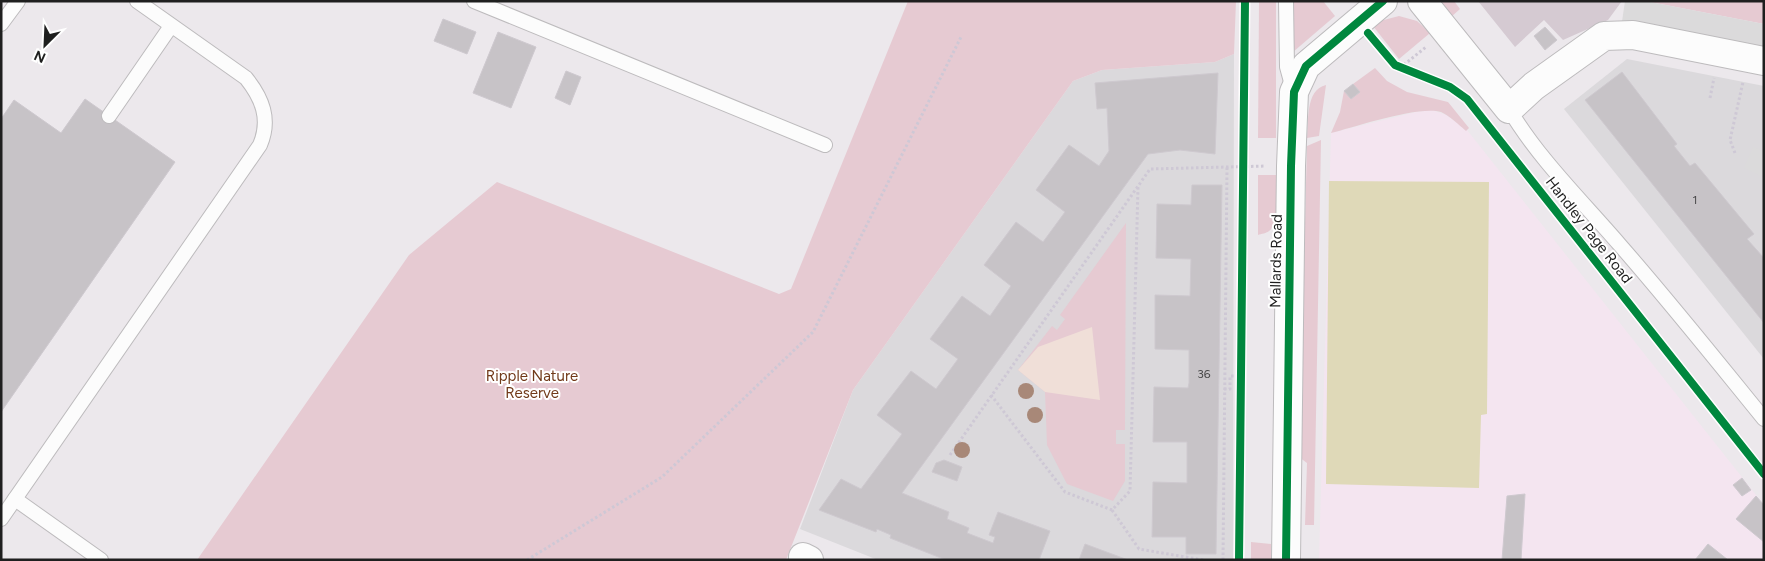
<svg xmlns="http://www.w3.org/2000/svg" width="1765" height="561" viewBox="0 0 1765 561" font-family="Figtree,sans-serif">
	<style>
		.residential { fill: #dbd9dc }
		.education { fill: #f4e5f0 }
		.construction { fill: #d5cad2 }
		.grass { fill: #e6cad2 }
		.park { fill: #f0dfd8 }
		.pitch { fill: #dfd9b8 }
		.parking { fill: #dbdadb }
		.building { fill: #c7c3c7; stroke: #cec9cf }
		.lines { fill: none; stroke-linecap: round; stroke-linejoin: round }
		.lane-casing { stroke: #bdbbbd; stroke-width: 16 }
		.street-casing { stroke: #bdbbbd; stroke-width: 30 }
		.path { stroke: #cec8d5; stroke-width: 3; stroke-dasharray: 2.5 2.5; stroke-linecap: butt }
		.lane { stroke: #fcfcfc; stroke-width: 14 }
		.street { stroke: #fcfcfc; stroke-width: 28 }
		.cycleway-casing { stroke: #fff; stroke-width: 11 }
		.cycleway { stroke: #00873e; stroke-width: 8 }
		.tree { fill: #a88878 }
		.labels { text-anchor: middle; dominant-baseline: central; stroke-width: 4; stroke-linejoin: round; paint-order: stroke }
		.number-label { font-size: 12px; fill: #494849 }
		.street-label { font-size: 15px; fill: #1f1f1f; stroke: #fff }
		.park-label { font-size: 15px; fill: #713919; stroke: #fff }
	</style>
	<rect width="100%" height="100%" fill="#ece8ec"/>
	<g class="residential">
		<polygon points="1234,54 1233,560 878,560 800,529 853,390 1073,81 1102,70 1215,62"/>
		<polygon points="1627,59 1764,86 1764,359 1564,109"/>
	</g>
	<polygon class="education" points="1432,110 1446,115 1467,130 1764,505 1764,560 1319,560 1331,133 1416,112"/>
	<polygon class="construction" points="1478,1 1622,1 1608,20 1563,40 1544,20 1515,47"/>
	<g class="grass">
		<polygon points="908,1 1236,1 1234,54 1215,62 1102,70 1073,81 853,390 786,560 197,560 409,255 497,182 779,294 791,289"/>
		<polygon points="1259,1 1276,1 1276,138 1258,138"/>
		<polygon points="1293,1 1323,1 1335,16 1293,52"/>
		<polygon points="1439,1 1454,1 1460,9 1451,17"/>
		<polygon points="1645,1 1764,1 1764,24"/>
		<polygon points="1399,16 1417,21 1430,33 1399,59 1373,26 1380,21"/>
		<path d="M1375 68 1387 81 1407 92 1448 102 1469 128 1466 131C1458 124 1450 116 1441 112 1420 105 1354 127 1331 133L1340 112 1344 91 1351 99 1360 92 1353 84Z"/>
		<path d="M1326 85 1319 136 1307 138C1309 121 1305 90 1326 85Z"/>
		<polygon points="1321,140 1314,525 1305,525 1307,463 1299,457 1307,146"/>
		<path d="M1258 175H1276C1276 188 1280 223 1269 231 1267 233 1261 234 1258 235Z"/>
		<polygon points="1126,223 1125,430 1116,430 1116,444 1125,444 1125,481 1113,501 1067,484 1047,445 1045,392 1018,370 1052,326 1057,330 1065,319 1060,315"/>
		<polygon points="1251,542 1271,544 1271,560 1251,560"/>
	</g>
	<polygon class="park" points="1092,327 1100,400 1045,392 1018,370 1038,347"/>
	<polygon class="pitch" points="1329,181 1489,182 1487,414 1481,415 1479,488 1326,484"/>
	<g class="parking">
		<polygon points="1625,1 1645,1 1764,24 1764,68 1619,42"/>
		<polygon points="1753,147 1764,152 1764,177 1744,168"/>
	</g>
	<g class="building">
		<polygon points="443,19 476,32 467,54 434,41"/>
		<polygon points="1545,27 1557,40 1545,50 1534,36"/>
		<polygon points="498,32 536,47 511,108 473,93"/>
		<polygon points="566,71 581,77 570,105 555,98"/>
		<polygon points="1622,72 1677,144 1674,146 1690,166 1695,163 1754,234 1747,239 1764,258 1764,323 1585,100"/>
		<polygon points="1218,73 1215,154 1180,150 1148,154 902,493 949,512 947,519 969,528 967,533 993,543 995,537 989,535 998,512 1050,531 1039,560 946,560 890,538 891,535 877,529 876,532 819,510 841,479 861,489 902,434 877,415 911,371 936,389 958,359 930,339 962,296 990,316 1011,286 984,265 1016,222 1043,242 1065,212 1036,190 1069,145 1099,166 1109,151 1107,108 1097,109 1095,83"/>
		<polygon points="1353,84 1360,92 1351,99 1344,91"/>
		<polygon points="85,99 175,162 1,412 1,119 14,100 61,133"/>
		<polygon points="1192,185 1222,185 1216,554 1186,554 1186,537 1152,537 1153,482 1187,483 1187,442 1153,442 1154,387 1188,388 1189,383 1189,350 1155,349 1155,295 1190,296 1191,259 1156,258 1157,204 1191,205"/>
		<polygon points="944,460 962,467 957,481 932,472 936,463"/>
		<polygon points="1742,478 1751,490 1742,496 1733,485"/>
		<polygon points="1525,494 1521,560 1502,560 1507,496"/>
		<polygon points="1756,496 1764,505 1764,542 1736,519"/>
		<polygon points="1085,544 1128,560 1079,560"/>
		<polygon points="1708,544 1728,560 1695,560"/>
	</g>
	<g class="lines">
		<g class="lane-casing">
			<g id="lane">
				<polyline points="474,1 825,145"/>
				<polyline points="1286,1 1287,67 1293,89"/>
				<polyline points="1,24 18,1"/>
				<path d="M1509 109C1538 158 1582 201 1619 244 1669 301 1716 360 1764 419"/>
				<polyline points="109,116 171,26"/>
				<polyline points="15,499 101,560"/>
				<path d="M1 519 260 145C271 119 262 98 246 78L137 1"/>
			</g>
		</g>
		<g class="street-casing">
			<g id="street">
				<polyline points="1422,1 1509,109 1534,86 1604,36 1633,35 1764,61"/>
				<polyline points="803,557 809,560"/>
				<polyline points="1286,560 1291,166 1294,92 1306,66 1383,1"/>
			</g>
		</g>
		<g class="path">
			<polyline points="1400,68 1426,47"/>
			<polyline points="1710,98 1714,78"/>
			<polyline points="1735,153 1730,140 1743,82"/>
			<polyline points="1224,389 1230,389 1230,376 1240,376"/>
			<polyline points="991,395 1065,492 1112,510 1130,491 1138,187"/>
			<polyline points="950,455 1150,169 1266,166"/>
			<polyline points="1112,510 1139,549 1203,560"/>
			<polyline points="527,560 662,477 813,332 961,37"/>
			<polyline points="1223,560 1227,167"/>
		</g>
		<use href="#lane" class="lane"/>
		<use href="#street" class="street"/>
		<g class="cycleway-casing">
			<g id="cycleway">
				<polyline points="1368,33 1395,65 1450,87 1467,99 1764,474"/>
				<polyline points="1239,560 1245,1"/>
				<polyline points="1286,560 1291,166 1294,92 1306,66 1383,1"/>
			</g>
		</g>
		<use href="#cycleway" class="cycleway"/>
	</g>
	<g class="tree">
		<circle cx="1026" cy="391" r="8"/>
		<circle cx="1035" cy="415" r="8"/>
		<circle cx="962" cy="450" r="8"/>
	</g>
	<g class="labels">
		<g class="number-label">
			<text x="1695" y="200">1</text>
			<text x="1204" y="374">36</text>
		</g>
		<g class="street-label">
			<text transform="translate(1589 230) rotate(52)">Handley Page Road</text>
			<text transform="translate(1276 261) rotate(-89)">Mallards Road</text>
		</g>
		<g class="park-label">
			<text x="532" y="376">Ripple Nature<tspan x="532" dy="17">Reserve</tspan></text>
		</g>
	</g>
	<rect width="1765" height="561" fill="none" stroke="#1f1f1f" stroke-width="5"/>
	<g transform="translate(45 45) rotate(204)" stroke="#ffffff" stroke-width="4" paint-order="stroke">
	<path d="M0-4L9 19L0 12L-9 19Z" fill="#1f1f1f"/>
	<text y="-8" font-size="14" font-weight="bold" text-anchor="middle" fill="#1f1f1f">N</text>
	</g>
</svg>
